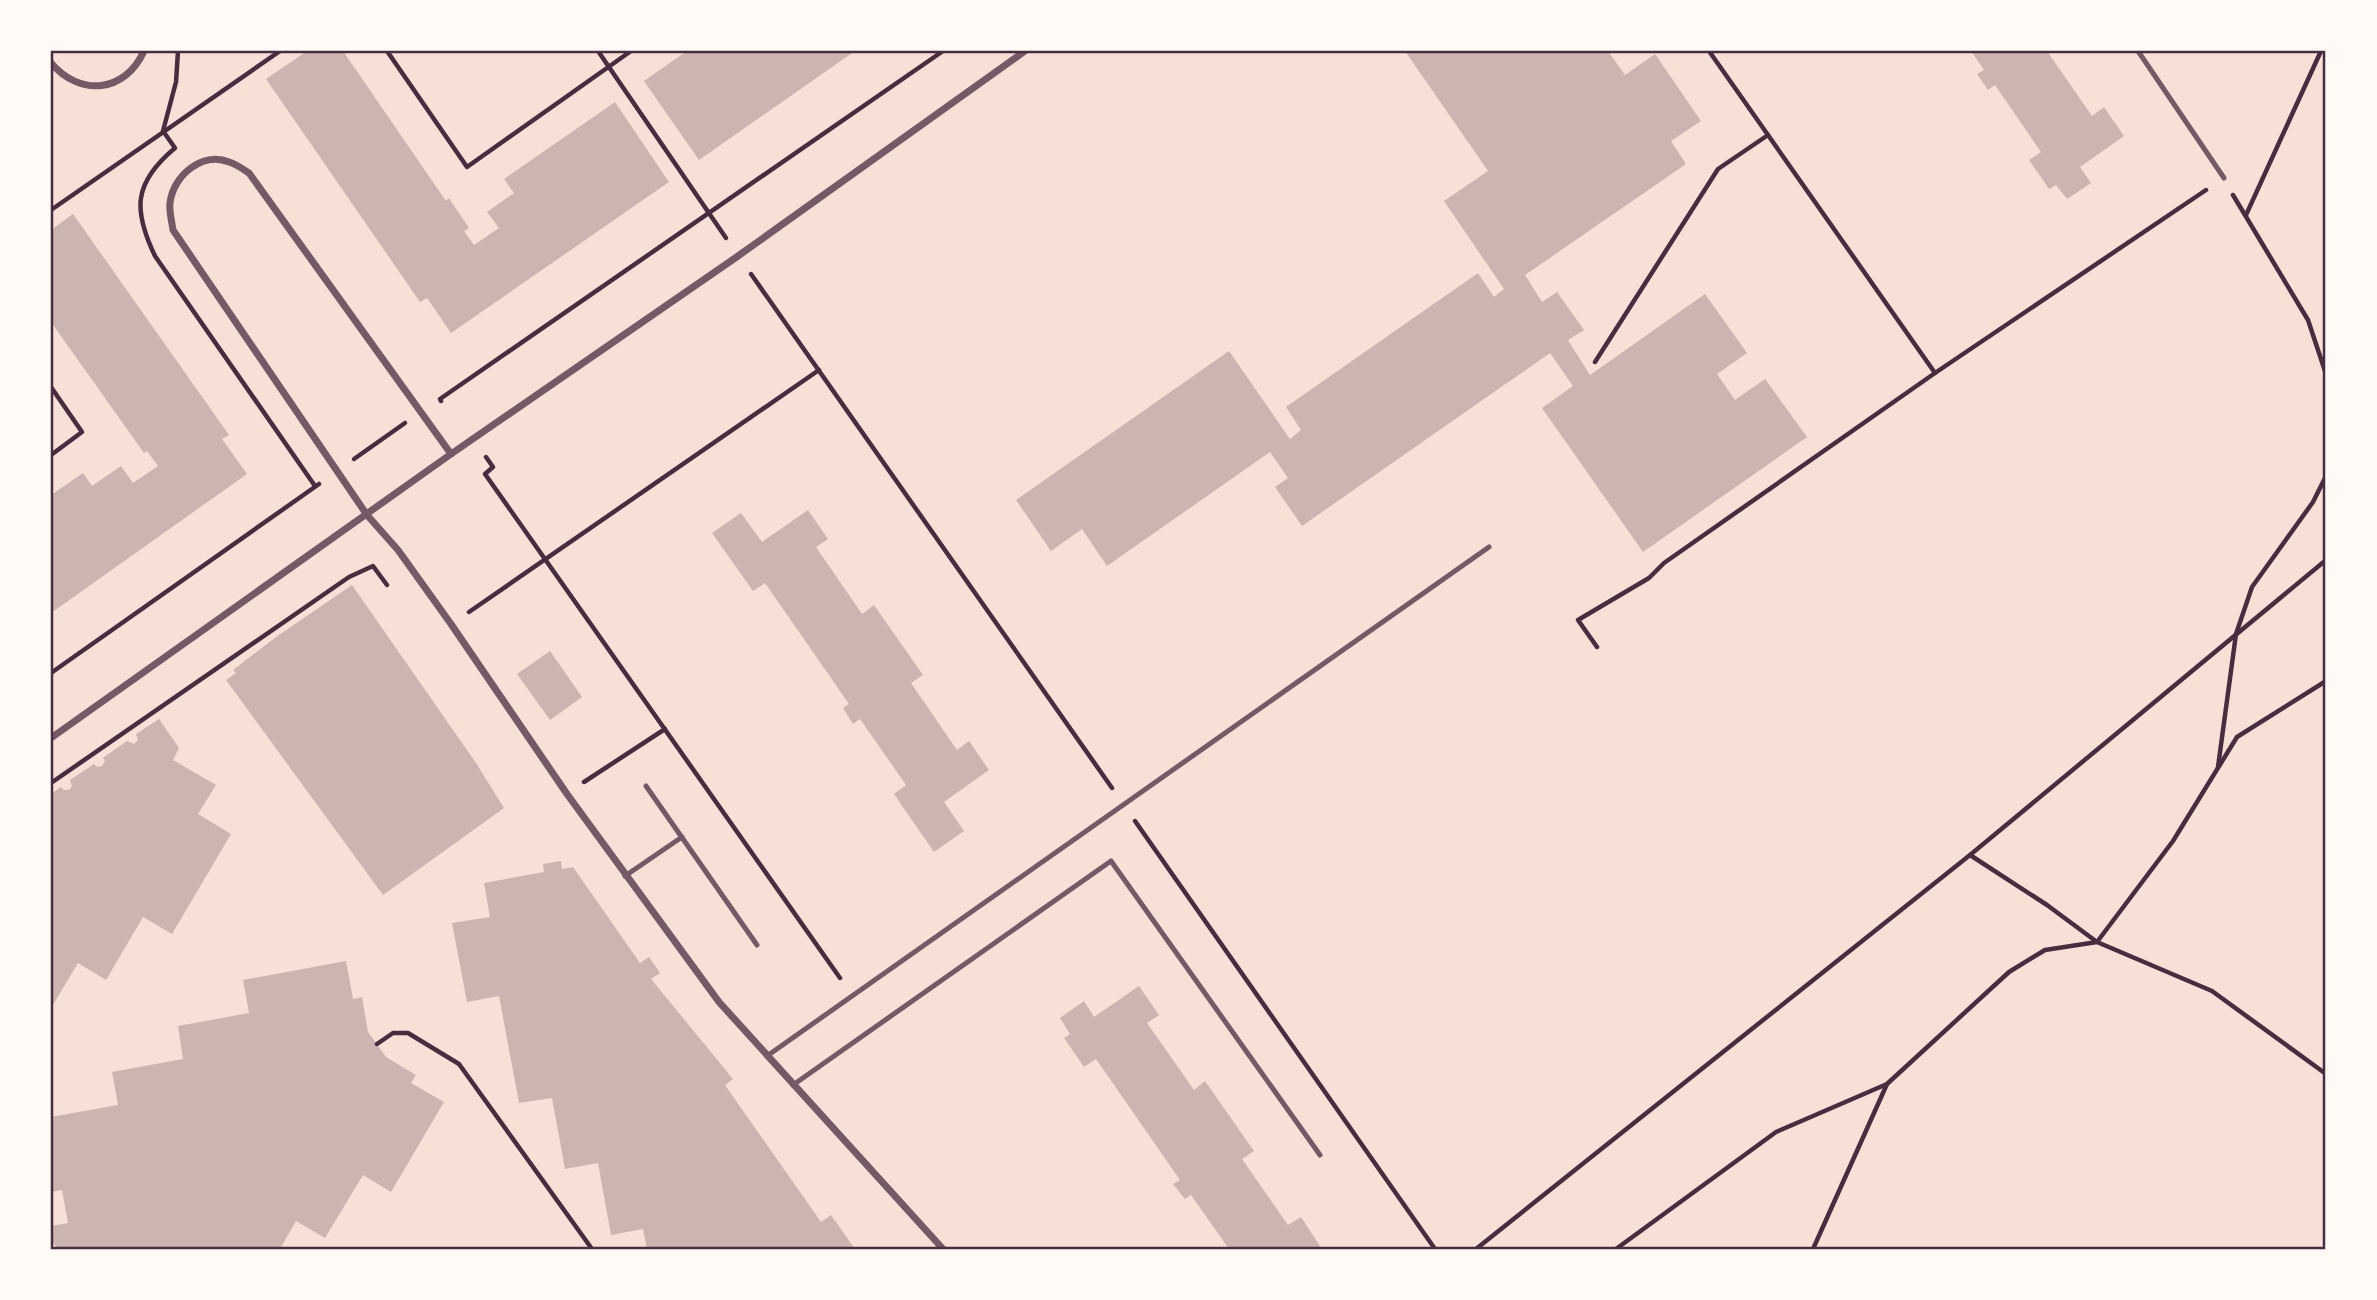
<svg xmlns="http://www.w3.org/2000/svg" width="2377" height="1300" viewBox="0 0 2377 1300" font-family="'Libre Baskerville',serif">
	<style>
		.building { fill: #ccb4b1 }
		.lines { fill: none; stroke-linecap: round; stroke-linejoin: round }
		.path { stroke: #4a2c40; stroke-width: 4.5 }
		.service { stroke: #755966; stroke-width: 5 }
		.minor { stroke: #755966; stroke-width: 7 }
		.neatline { fill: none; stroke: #4a2c40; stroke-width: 2.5 }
	</style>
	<rect width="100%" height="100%" fill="#f7e1d7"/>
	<g class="building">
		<polygon points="307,51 343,51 446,201 449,198 469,228 464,231 474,245 499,228 487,212 514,193 504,179 615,102 669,182 451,333 427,298 420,302 266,79"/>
		<polygon points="687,51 855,51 699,160 644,81"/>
		<polygon points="1405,51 1608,51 1625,75 1655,54 1701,121 1671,141 1686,164 1525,275 1542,302 1557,292 1584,330 1568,340 1590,375 1705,294 1747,353 1717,374 1735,400 1765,379 1807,437 1643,552 1542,408 1573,386 1550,353 1302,526 1275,487 1288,478 1270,452 1107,566 1082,529 1051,551 1016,500 1229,351 1290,439 1301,430 1286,407 1478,273 1494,297 1504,289 1444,201 1488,171"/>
		<polygon points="1971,51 2047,51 2092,116 2104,107 2124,136 2080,167 2091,183 2067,199 2056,185 2049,189 2029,160 2041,152 1995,85 1988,90 1977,74 1984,70"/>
		<polygon points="73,214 229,435 222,439 247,474 51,613 51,495 83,473 92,486 121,466 133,483 158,466 147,451 144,453 51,322 51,230"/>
		<polygon points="808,510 828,539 816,547 862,614 874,605 923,675 911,683 957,750 969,741 989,770 944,802 964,831 934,852 894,794 906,785 860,719 853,724 843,708 849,704 765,583 753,591 712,533 741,513 762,542"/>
		<polygon points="352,585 476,763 504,808 383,895 226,680 236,673 233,670 276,637"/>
		<polygon points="550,651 582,697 550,720 517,674"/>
		<polygon points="159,719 179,748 173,760 216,785 198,814 231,834 172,934 143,917 106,980 78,963 51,1008 51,794 61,787 64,790 69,790 72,786 70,780 94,764 97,767 102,766 105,761 103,758 127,741 134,744 138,740 136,734"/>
		<polygon points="561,861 562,869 573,867 640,963 649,957 660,973 651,979 733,1079 725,1085 821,1222 831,1215 855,1249 647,1249 643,1229 611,1235 598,1163 565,1169 552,1098 519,1103 499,996 467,1002 452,923 490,917 484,883 544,872 543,864"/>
		<polygon points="346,961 353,999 362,997 368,1032 386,1057 416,1075 411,1083 444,1102 391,1192 363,1175 325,1238 296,1221 280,1249 53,1249 56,1247 51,1240 51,1226 68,1223 62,1190 51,1192 51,1156 53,1155 51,1117 118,1105 112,1072 183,1059 178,1026 249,1013 243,980"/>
		<polygon points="1139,986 1159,1015 1147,1023 1194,1090 1205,1081 1254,1151 1242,1159 1288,1225 1301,1217 1320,1246 1316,1249 1229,1249 1191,1195 1185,1199 1173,1184 1180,1180 1096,1059 1084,1067 1064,1038 1070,1034 1060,1018 1084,1001 1094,1017"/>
	</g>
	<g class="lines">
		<g class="path">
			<path d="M178 51 176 82 163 131 175 148C133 183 133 210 155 256L315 486"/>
			<polyline points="387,51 467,167 631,51"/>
			<polyline points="598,51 726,238"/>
			<polyline points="1709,51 1935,373 2206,190"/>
			<polyline points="2233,195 2308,320 2326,374"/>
			<polyline points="51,210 280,51"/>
			<polyline points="2246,215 2321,51"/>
			<polyline points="751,274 1112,788"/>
			<polyline points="1595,362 1718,169 1768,135"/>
			<polyline points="51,387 82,432 51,455"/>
			<polyline points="441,401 440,399 943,51"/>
			<polyline points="486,457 493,467 485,474 840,978"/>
			<polyline points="354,459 405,423"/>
			<polyline points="469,612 819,370"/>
			<polyline points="1597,647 1578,620 1649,578 1664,563 1935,373"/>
			<polyline points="51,673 319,484"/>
			<polyline points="2218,767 2236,634 2252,587 2313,502 2326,476"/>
			<polyline points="584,782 665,729"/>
			<polyline points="51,783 349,577 373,566 387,585"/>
			<polyline points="1135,821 1435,1249"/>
			<polyline points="1970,855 2047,905 2097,942 2212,991 2326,1074"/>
			<polyline points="377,1044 393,1033 408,1033 459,1064 592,1249"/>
			<polyline points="1476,1249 1970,855 2326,560"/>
			<polyline points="1616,1249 1776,1132 1887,1084 2009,972 2045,950 2097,942 2173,841 2237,737 2326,681"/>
			<polyline points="1813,1249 1887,1084"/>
		</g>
		<g class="service">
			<polyline points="2138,51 2224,178"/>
			<polyline points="646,786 757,945"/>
			<polyline points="625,876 682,837"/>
			<polyline points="767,1056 1489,547"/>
			<polyline points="793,1085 1111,861 1320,1155"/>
		</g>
		<g class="minor">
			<path d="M51 63C80 97 125 93 144 51"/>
			<path d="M451 454 249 173C243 169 236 164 229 162 202 151 173 176 170 203 169 212 172 222 173 230L367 515 398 550 451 624 567 794 719 1002 943 1249"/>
			<polyline points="51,738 451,454 738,256 1025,51"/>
		</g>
	</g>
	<rect width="2377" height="1300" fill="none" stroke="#fffaf5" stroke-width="105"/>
	<rect x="52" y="52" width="2272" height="1196" class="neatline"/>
</svg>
